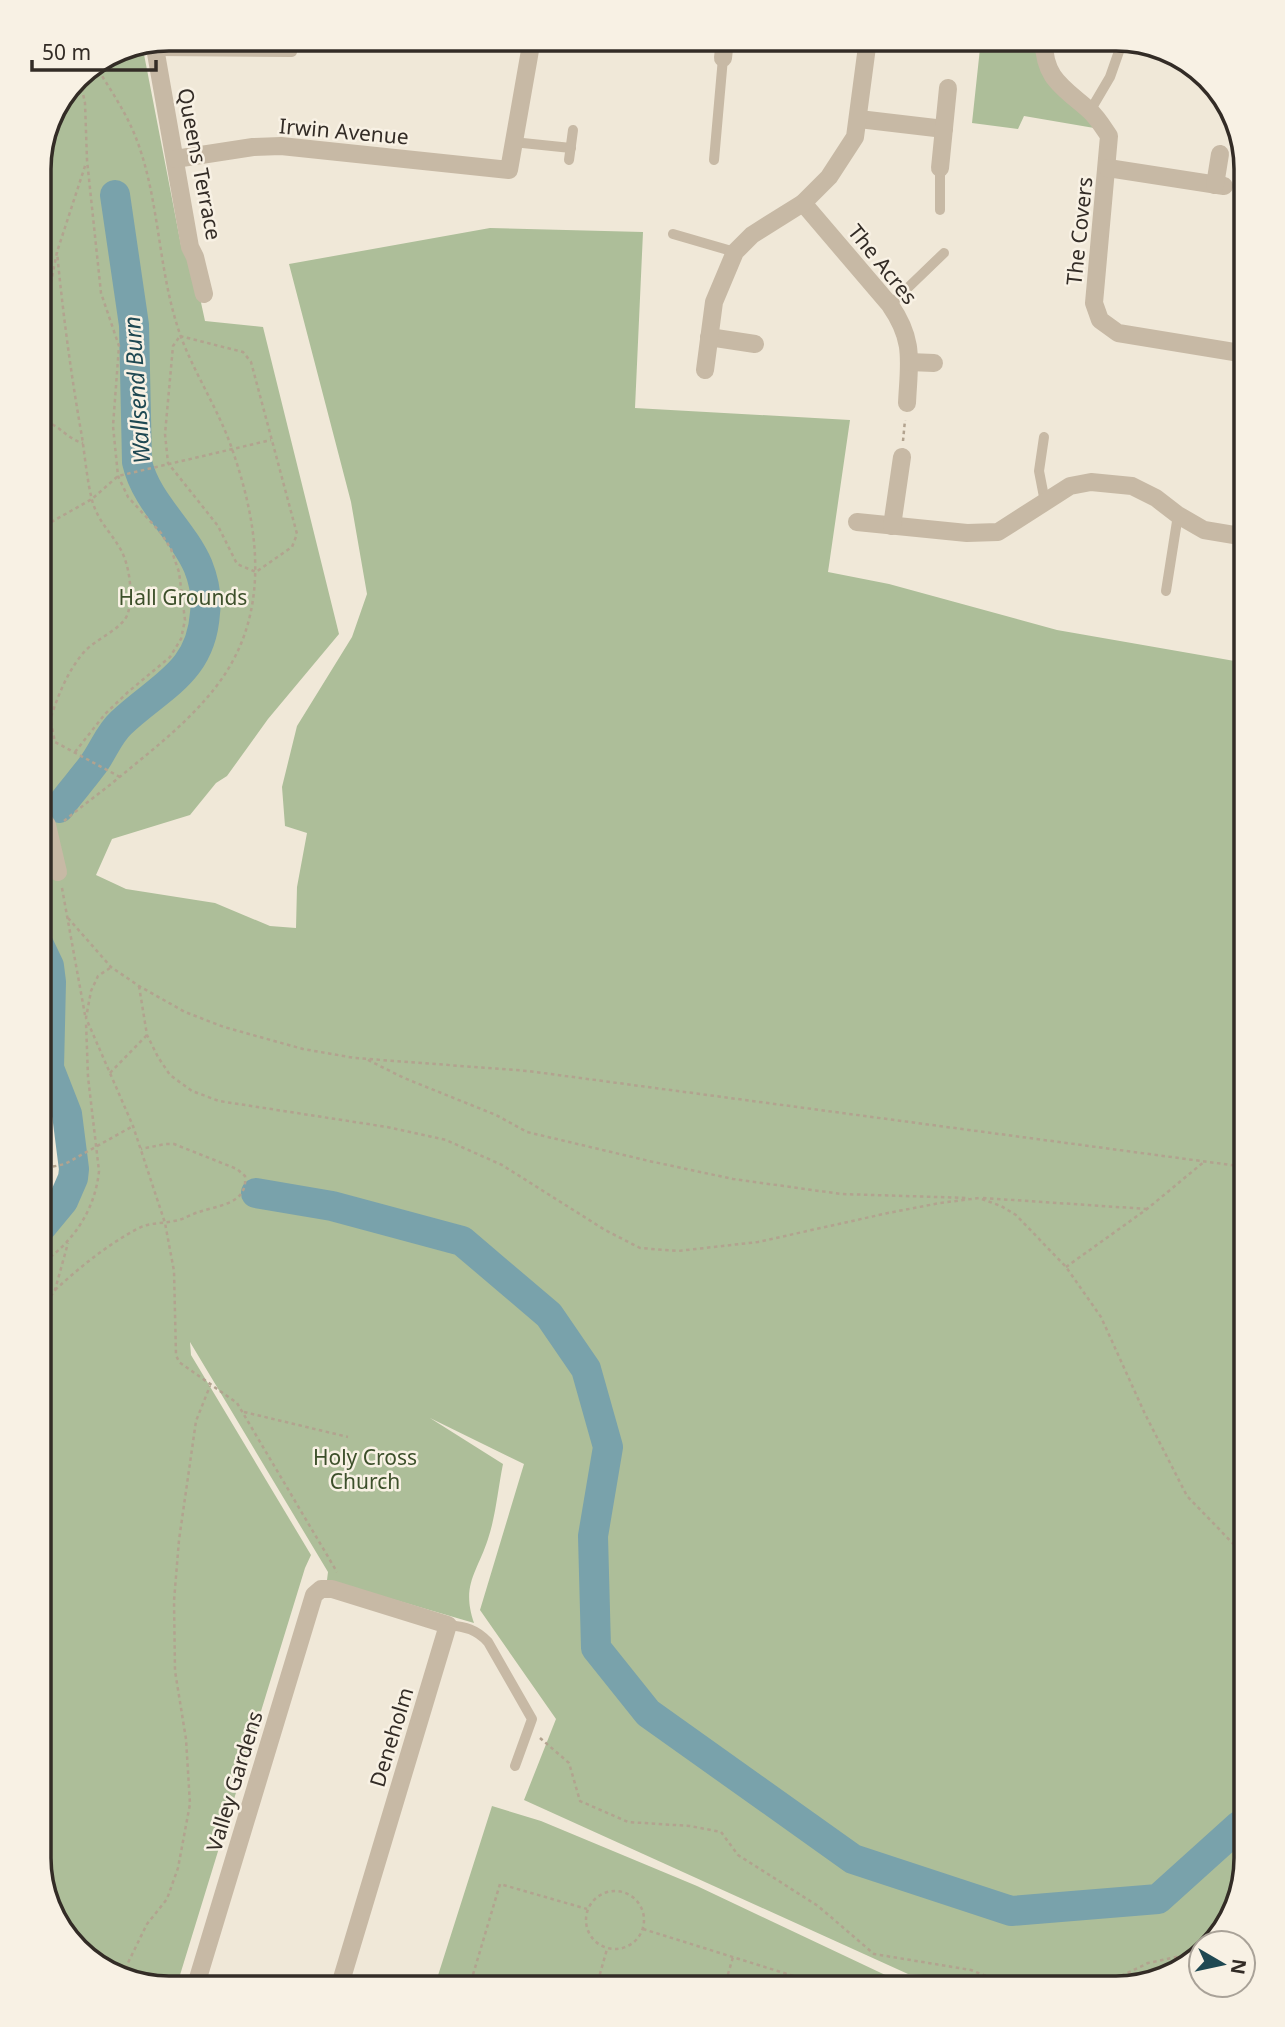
<svg xmlns="http://www.w3.org/2000/svg" width="1285" height="2027" viewBox="0 0 1285 2027" font-family="'Noto Sans',sans-serif">
	<style>
		.green { fill: #adbe99 }
		.water { fill: #79a2ab }
		.lines { fill: none; stroke-linecap: round; stroke-linejoin: round }
		.river { stroke: #79a2ab; stroke-width: 30 }
		.path { stroke: #b2a38f; stroke-width: 2.5; stroke-dasharray: 3.5 3.5; stroke-linecap: butt }
		.service { stroke: #c7b9a5; stroke-width: 10 }
		.minor { stroke: #c7b9a5; stroke-width: 18 }
		.labels { text-anchor: middle; dominant-baseline: central; stroke-width: 5; stroke-linejoin: round; paint-order: stroke }
		.street-label { font-size: 21px; fill: #332c26; stroke: #f8f1e4 }
		.park-label { font-size: 21px; fill: #3d502b; stroke: #f8f1e4 }
		.water-label { font-size: 23px; font-style: italic; fill: #1e4852; stroke: #f8f1e4 }
		.rim { fill: none; stroke: #332c26; stroke-width: 3.5 }
	</style>
	<rect width="100%" height="100%" fill="#f0e8d8"/>
	<g class="green">
		<polygon points="981,39 1040,39 1039,43 1100,129 1024,116 1018,129 972,123"/>
		<path d="M142 44 181 245 192 261 205 321 263 327 339 634 268 719 227 776 216 783 190 815 112 839 96 875 126 889 215 903 270 926 296 928 297 887 307 833 285 826 282 787 297 726 352 637 367 594 351 502 289 264 490 228 643 232 635 408 850 420 828 572 889 584 1057 630 1246 663V1858L1225 1930 1210 1943H1201V1951L1177 1972 1117 1988 908 1974 524 1800 556 1719 480 1610 524 1464 430 1418 503 1464C498 1488 496 1515 488 1539 477 1573 461 1585 474 1623L327 1580 328 1572 190 1342 191 1355 311 1555 305 1568 176 1988H161L97 1967 52 1916 39 1858V1242C55 1225 73 1208 79 1184 88 1149 70 1098 62 1064L39 1078V161L77 76 119 48Z"/>
		<polygon points="492,1806 541,1821 697,1886 898,1981 946,1988 434,1988"/>
	</g>
	<path class="water" d="M109 736 112 746 109 753 114 755 111 762 104 765V770L96 782 64 812 54 804C65 768 80 757 109 736Z"/>
	<g class="lines">
		<g class="river">
			<path d="M59 808C69 794 81 781 92 766 103 752 108 735 121 723 160 686 201 673 205 613 207 598 204 581 198 566 182 529 146 502 137 462L134 325 115 195"/>
			<polyline points="256,1193 332,1206 462,1241 549,1315 586,1369 608,1447 593,1536 596,1648 648,1713 853,1859 1011,1911 1158,1899 1239,1826 1246,1824"/>
			<polyline points="39,1230 63,1201 73,1178 74,1169 67,1114 49,1068 51,982 49,966 39,945"/>
		</g>
		<g class="path">
			<polyline points="39,316 48,297 57,252 86,163"/>
			<polygon points="180,336 243,352 251,362 297,534 292,547 256,572 237,564 218,526 168,463 165,434 173,346"/>
			<path d="M39 420C58 422 66 439 83 443"/>
			<polyline points="903,441 905,420"/>
			<polyline points="39,529 92,499 118,476 271,440"/>
			<polyline points="39,667 55,742 120,777"/>
			<path d="M49 723C57 698 67 671 85 651 97 638 123 629 128 613 133 595 130 567 121 550 111 532 98 522 92 500 87 480 85 457 82 437 71 375 63 314 57 252"/>
			<polyline points="75,752 105,714 128,692 170,657 181,639 185,620 179,572 171,549 161,533 128,497 118,476 113,426 119,346 101,293 87,160 85,103 79,75"/>
			<path d="M64 821C83 805 103 791 122 775 156 747 192 719 218 684 272 612 259 525 231 446 216 404 189 365 177 325 159 268 159 206 140 149 130 118 112 92 95 65"/>
			<polyline points="62,888 85,1015"/>
			<polyline points="68,918 111,967 139,986 185,1012 224,1027 303,1049 355,1058 528,1071 1246,1167"/>
			<polyline points="110,968 98,976 91,991 86,1018 133,1126 165,1223 174,1271 176,1355 179,1362 237,1403 337,1572"/>
			<polyline points="139,986 147,1035 158,1057 170,1075 192,1091 219,1101 387,1127 446,1140 502,1165 605,1230 640,1248 678,1251 758,1242 888,1213 940,1203 979,1198 1001,1206 1016,1215 1066,1267 1101,1317 1145,1414 1187,1496 1246,1557"/>
			<polyline points="368,1060 404,1078 496,1115 527,1132 649,1161 733,1179 841,1194 969,1198"/>
			<polyline points="110,1073 147,1035"/>
			<polyline points="39,1166 51,1167 65,1164 133,1126"/>
			<polyline points="983,1198 1147,1209"/>
			<path d="M39 1265C72 1244 95 1211 99 1171L88 1077 86 1022"/>
			<polyline points="1066,1267 1147,1209 1205,1161"/>
			<path d="M55 1290C80 1267 107 1245 137 1229 149 1222 162 1224 174 1221 183 1220 191 1214 199 1212 219 1205 248 1204 245 1176L237 1169 174 1144H165L141 1149"/>
			<polyline points="39,1314 55,1290 68,1243"/>
			<polyline points="244,1412 348,1437"/>
			<polyline points="540,1738 569,1763 580,1801 628,1822 690,1826 721,1832 738,1855 818,1906 874,1954 971,1970 991,1978 1002,1988"/>
			<circle cx="615" cy="1920" r="29"/>
			<polyline points="643,1929 832,1988"/>
			<polyline points="122,1975 147,1924 167,1899 178,1868 190,1804 186,1739 175,1671 174,1601 179,1540 196,1421 210,1386"/>
			<polyline points="469,1988 500,1884 587,1909"/>
			<polyline points="596,1988 607,1949"/>
			<polyline points="724,1988 733,1957"/>
			<polyline points="1096,1988 1148,1963 1200,1952"/>
		</g>
		<g class="service">
			<polyline points="156,51 292,52"/>
			<polyline points="1090,111 1110,77 1123,40"/>
			<polyline points="513,142 571,148"/>
			<polyline points="569,160 573,130"/>
			<polyline points="714,160 723,58"/>
			<polyline points="940,210 940,168"/>
			<polyline points="673,234 735,252"/>
			<polyline points="890,305 944,253"/>
			<polyline points="1044,437 1039,471 1045,502"/>
			<polyline points="1166,591 1178,515"/>
			<path d="M448 1625C466 1627 476 1629 488 1642L532 1719 515 1766"/>
		</g>
		<g class="minor">
			<polyline points="799,39 867,44"/>
			<path d="M1044 39C1043 78 1063 87 1089 110 1097 117 1103 127 1109 136L1094 303 1100 320 1118 333 1240 353 1246 357"/>
			<polyline points="154,42 190,247 195,257 204,294"/>
			<polyline points="723,58 725,39"/>
			<polyline points="859,119 944,129"/>
			<polyline points="175,159 253,147 281,146 509,170 532,39"/>
			<polyline points="940,168 948,88"/>
			<polyline points="1108,168 1224,186"/>
			<polyline points="1215,185 1220,154"/>
			<path d="M803 203 890 305C915 341 909 362 907 403"/>
			<polyline points="709,337 755,344"/>
			<polyline points="909,362 934,363"/>
			<polyline points="705,370 714,302 735,252 752,235 803,203 829,177 855,137 868,39"/>
			<polyline points="857,522 967,533 998,532 1070,486 1091,482 1132,486 1156,498 1178,515 1204,530 1246,537"/>
			<polyline points="892,526 902,457"/>
			<polyline points="39,814 47,825 58,872"/>
			<polyline points="195,1988 314,1595 321,1589 332,1589 448,1625 339,1988"/>
		</g>
	</g>
	<g class="labels">
		<g class="street-label">
			<text transform="translate(344 131) rotate(5)">Irwin Avenue</text>
			<text transform="translate(200 164) rotate(79)">Queens Terrace</text>
			<text transform="translate(1079 231) rotate(-84)">The Covers</text>
			<text transform="translate(883 264) rotate(51)">The Acres</text>
			<text transform="translate(391 1737) rotate(-73)">Deneholm</text>
			<text transform="translate(234 1781) rotate(-73)">Valley Gardens</text>
		</g>
		<g class="park-label">
			<text x="183" y="597">Hall Grounds</text>
			<text x="365" y="1457">Holy Cross<tspan x="365" dy="24">Church</tspan></text>
		</g>
		<g class="water-label">
			<text transform="translate(136 390) rotate(-94)">Wallsend Burn</text>
		</g>
	</g>
	<path d="M0 0H1285V2027H0ZM169 51H1116A118 118 0 0 1 1234 169V1858A118 118 0 0 1 1116 1976H169A118 118 0 0 1 51 1858V169A118 118 0 0 1 169 51Z" fill="#f8f1e4" fill-rule="evenodd"/>
	<path class="rim" d="M169 51H1116A118 118 0 0 1 1234 169V1858A118 118 0 0 1 1116 1976H169A118 118 0 0 1 51 1858V169A118 118 0 0 1 169 51Z"/>
	<g transform="translate(1222 1964) rotate(99)"><circle r="33" fill="#f8f1e4" stroke="#a9a298" stroke-width="2"/>
	<path d="M0-5L12 26L0 18L-12 26Z" fill="#1e4852"/>
	<text y="-10" font-size="19" font-weight="bold" text-anchor="middle" fill="#332c26">N</text>
	</g>
	<path d="M32 60v10h124v-10" fill="none" stroke="#332c26" stroke-width="3.5"/>
	<text x="42" y="60" font-size="21" fill="#332c26" stroke="#f8f1e4" stroke-width="5" paint-order="stroke">50 m</text>
</svg>
